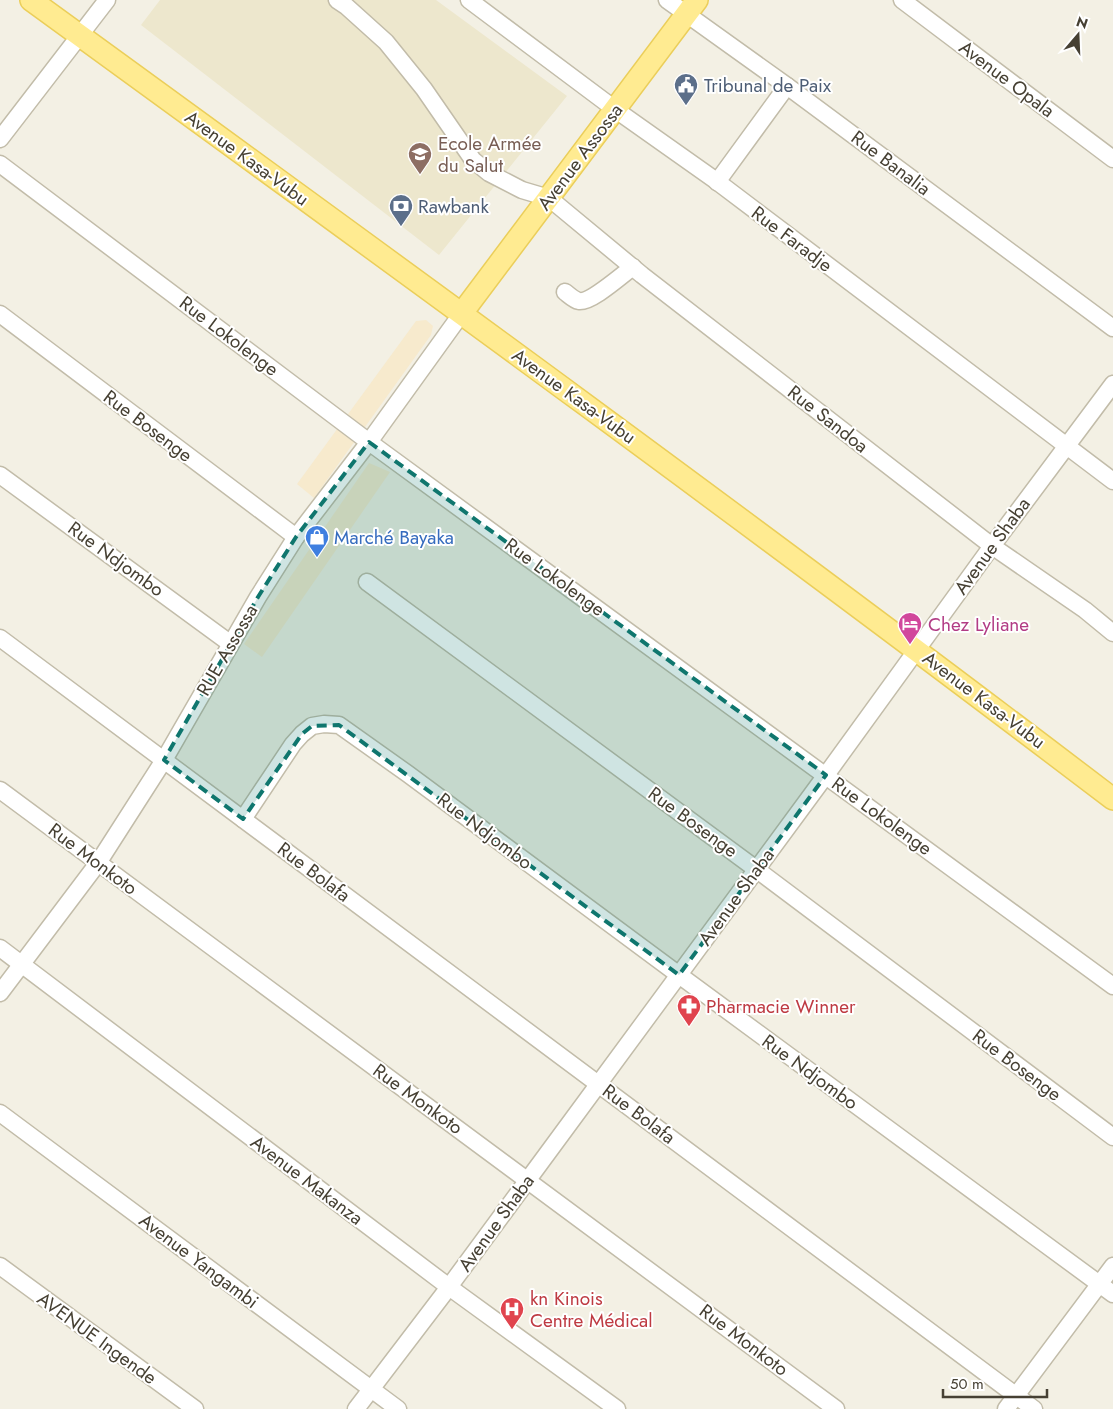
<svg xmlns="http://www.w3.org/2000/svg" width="1113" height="1409" viewBox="0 0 1113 1409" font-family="Jost,sans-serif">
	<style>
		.commercial { fill: #f7eacd }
		.education { fill: #ede7cd }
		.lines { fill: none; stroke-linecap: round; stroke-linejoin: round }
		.minor-casing { stroke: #c2bca9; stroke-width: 19 }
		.major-casing { stroke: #ebce5a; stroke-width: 24 }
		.minor { stroke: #fff; stroke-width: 16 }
		.major { stroke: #ffeb91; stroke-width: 21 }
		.marked { fill: #0f766e; fill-opacity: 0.2; stroke: #0f766e; stroke-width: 4; stroke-dasharray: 10 6; stroke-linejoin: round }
		.labels { text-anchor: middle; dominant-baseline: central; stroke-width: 4; stroke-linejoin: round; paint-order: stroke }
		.street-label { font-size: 19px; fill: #464033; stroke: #fff }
		.service-label { font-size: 19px; fill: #4e5e75; stroke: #fff; text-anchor: start }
		.education-label { font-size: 19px; fill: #785e54; stroke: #fff; text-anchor: start }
		.shop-label { font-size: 19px; fill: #366cbe; stroke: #fff; text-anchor: start }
		.hotel-label { font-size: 19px; fill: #b23c85; stroke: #fff; text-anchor: start }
		.health-label { font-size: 19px; fill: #be3a42; stroke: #fff; text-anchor: start }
	</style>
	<rect width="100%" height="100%" fill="#f3f0e4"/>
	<g class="commercial">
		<polygon points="426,320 433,326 431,335 314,498 297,484 416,321"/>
		<polygon points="369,463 390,472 262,657 244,644"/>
	</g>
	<polygon class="education" points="160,0 436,0 567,96 439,255 141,25"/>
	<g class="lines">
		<g class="minor-casing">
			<g id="minor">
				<polyline points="337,0 346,6 386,42 424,89 473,160 489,173 522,190 549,198 642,275 992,546 1085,610 1113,633"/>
				<polyline points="469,0 616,110 715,180 1113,481"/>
				<polyline points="667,0 787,86 1113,328"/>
				<polyline points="902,0 1113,159"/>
				<polyline points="0,139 107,0"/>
				<polyline points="0,164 369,442 1113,986"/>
				<polyline points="717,182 787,86"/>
				<path d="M565 292C569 295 574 300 579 301 591 303 623 274 633 267"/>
				<polyline points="0,314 296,537"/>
				<polyline points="0,475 231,644"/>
				<polyline points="367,582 756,869 1113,1137"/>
				<polyline points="0,638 1034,1409"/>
				<polyline points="0,790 836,1409"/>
				<polyline points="243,819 293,744 302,734 312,726 324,724 339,725 408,774 679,975 1113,1294"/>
				<polyline points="0,948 449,1287 617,1409"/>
				<polyline points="0,993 98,863 164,760 258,597 296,537 369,442 462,313"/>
				<polyline points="0,1113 398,1409"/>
				<polyline points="0,1266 195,1409"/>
				<polyline points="356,1409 449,1287 826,775 992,546 1113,384"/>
				<polyline points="1006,1409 1113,1266"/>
			</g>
		</g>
		<g class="major-casing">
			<g id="major">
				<path d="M31 0C394 264 756 527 1113 799"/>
				<polyline points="462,313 697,0"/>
			</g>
		</g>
		<use href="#minor" class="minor"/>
		<use href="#major" class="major"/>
	</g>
	<path class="marked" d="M369 442 826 775 679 975 339 725 312 726 302 734 243 819 164 760 258 597 296 537Z"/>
	<defs>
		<g id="civic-pin" transform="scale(1.25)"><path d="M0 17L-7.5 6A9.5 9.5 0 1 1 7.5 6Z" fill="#5c6f8a" stroke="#fff"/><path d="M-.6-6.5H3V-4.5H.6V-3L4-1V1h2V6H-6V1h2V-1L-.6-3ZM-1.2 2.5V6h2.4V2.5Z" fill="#fff"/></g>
		<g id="school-pin" transform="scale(1.25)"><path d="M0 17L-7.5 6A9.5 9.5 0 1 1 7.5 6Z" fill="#8d6e63" stroke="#fff"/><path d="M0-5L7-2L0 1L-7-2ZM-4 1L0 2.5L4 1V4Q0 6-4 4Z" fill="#fff"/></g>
		<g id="bank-pin" transform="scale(1.25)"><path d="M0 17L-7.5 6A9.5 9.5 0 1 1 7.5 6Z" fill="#5c6f8a" stroke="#fff"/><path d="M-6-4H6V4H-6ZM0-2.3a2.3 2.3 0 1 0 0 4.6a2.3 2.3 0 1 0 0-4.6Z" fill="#fff"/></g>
		<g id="shop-pin" transform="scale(1.25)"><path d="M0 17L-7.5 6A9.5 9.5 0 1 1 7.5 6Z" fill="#3f7fe0" stroke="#fff"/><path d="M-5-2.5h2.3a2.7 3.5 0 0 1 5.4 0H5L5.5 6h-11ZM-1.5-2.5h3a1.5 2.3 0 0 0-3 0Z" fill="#fff"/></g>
		<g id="hotel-pin" transform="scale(1.25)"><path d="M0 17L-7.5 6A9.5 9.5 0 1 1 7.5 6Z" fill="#d1479c" stroke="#fff"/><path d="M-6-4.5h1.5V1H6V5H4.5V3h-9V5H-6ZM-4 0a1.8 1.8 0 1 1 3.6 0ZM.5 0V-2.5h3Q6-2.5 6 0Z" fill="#fff"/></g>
		<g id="pharmacy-pin" transform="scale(1.25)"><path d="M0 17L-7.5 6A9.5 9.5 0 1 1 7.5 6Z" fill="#e0444e" stroke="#fff"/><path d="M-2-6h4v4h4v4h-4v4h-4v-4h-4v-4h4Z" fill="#fff"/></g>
		<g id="hospital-pin" transform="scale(1.25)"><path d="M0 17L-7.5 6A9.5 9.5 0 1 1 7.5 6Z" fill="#e0444e" stroke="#fff"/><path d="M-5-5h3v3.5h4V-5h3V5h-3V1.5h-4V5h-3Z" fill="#fff"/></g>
	</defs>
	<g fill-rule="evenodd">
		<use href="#civic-pin" x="686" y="85"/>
		<use href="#school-pin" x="420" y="154"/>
		<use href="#bank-pin" x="401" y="206"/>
		<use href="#shop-pin" x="317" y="537"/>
		<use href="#hotel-pin" x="910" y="624"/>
		<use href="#pharmacy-pin" x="689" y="1006"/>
		<use href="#hospital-pin" x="512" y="1309"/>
	</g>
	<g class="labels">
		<g class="street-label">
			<text transform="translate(1007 79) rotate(37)">Avenue Opala</text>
			<text transform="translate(580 157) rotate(-53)">Avenue Assossa</text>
			<text transform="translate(247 158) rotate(36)">Avenue Kasa-Vubu</text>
			<text transform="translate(891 163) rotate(37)">Rue Banalia</text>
			<text transform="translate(792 239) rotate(37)">Rue Faradje</text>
			<text transform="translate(229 336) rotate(37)">Rue Lokolenge</text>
			<text transform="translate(574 396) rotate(36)">Avenue Kasa-Vubu</text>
			<text transform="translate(828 419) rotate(38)">Rue Sandoa</text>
			<text transform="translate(148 426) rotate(37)">Rue Bosenge</text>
			<text transform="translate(992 546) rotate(-54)">Avenue Shaba</text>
			<text transform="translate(116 559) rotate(36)">Rue Ndjombo</text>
			<text transform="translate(555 577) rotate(36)">Rue Lokolenge</text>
			<text transform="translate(227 650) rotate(-60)">RUE Assossa</text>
			<text transform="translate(984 700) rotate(37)">Avenue Kasa-Vubu</text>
			<text transform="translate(882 816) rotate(36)">Rue Lokolenge</text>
			<text transform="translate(693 822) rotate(36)">Rue Bosenge</text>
			<text transform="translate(485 831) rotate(37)">Rue Ndjombo</text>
			<text transform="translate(93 859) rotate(37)">Rue Monkoto</text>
			<text transform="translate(314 872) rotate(37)">Rue Bolafa</text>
			<text transform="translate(736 897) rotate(-54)">Avenue Shaba</text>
			<text transform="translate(1017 1065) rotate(37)">Rue Bosenge</text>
			<text transform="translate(810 1072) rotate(36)">Rue Ndjombo</text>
			<text transform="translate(418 1099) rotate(36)">Rue Monkoto</text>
			<text transform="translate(639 1114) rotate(37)">Rue Bolafa</text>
			<text transform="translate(307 1180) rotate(37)">Avenue Makanza</text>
			<text transform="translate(496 1223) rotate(-54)">Avenue Shaba</text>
			<text transform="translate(199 1261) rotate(37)">Avenue Yangambi</text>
			<text transform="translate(97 1338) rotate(36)">AVENUE Ingende</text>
			<text transform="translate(744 1340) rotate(37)">Rue Monkoto</text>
		</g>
		<g class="service-label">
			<text x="704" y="85">Tribunal de Paix</text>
			<text x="418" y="206">Rawbank</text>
		</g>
		<g class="education-label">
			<text x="438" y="143">Ecole Armée<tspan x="438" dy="22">du Salut</tspan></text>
		</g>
		<g class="shop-label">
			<text x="334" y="537">Marché Bayaka</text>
		</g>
		<g class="hotel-label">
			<text x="928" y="624">Chez Lyliane</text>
		</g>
		<g class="health-label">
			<text x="706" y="1006">Pharmacie Winner</text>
			<text x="530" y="1298">kn Kinois<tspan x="530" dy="22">Centre Médical</tspan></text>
		</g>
	</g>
	<g transform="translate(1078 35) rotate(19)" stroke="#ffffff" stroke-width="4" paint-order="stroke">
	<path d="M0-4L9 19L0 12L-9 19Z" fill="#464033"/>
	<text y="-8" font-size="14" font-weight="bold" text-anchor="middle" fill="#464033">N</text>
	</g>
	<path d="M943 1389v8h104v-8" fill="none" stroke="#464033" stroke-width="2.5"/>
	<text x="950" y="1389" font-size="15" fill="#464033" stroke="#ffffff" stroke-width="4" paint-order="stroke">50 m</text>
</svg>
